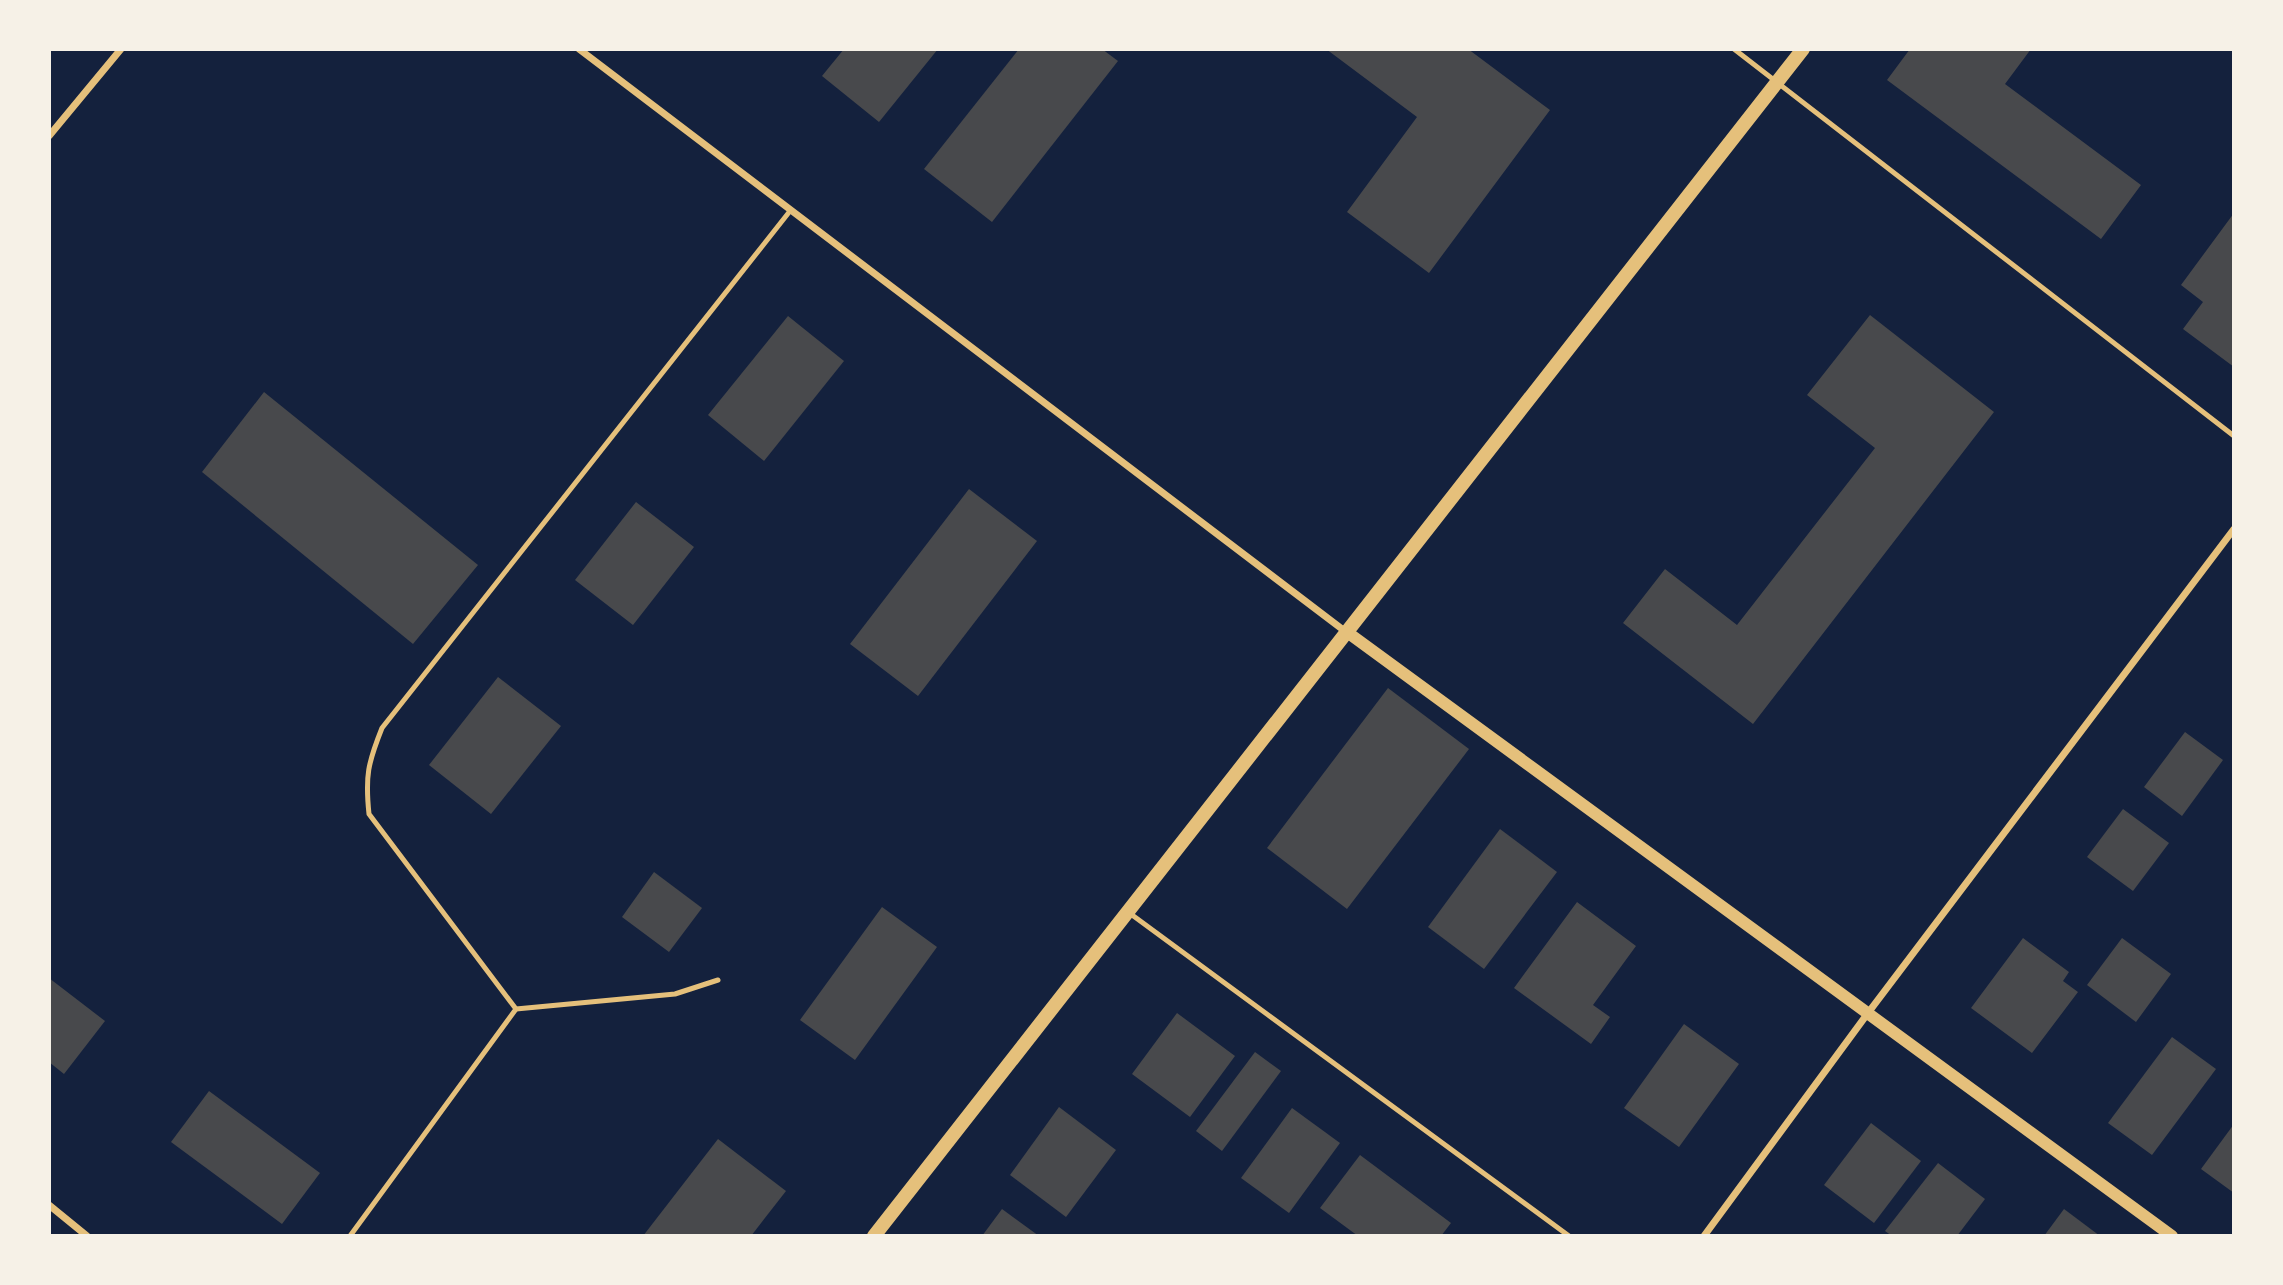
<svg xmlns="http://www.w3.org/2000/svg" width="2283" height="1285" viewBox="0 0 2283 1285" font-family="'Fira Sans Condensed',sans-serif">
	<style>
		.building { fill: #48494c }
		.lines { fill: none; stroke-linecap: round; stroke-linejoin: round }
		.service { stroke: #e5c07b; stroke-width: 5 }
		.minor { stroke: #e5c07b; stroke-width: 7 }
		.tertiary { stroke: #e5c07b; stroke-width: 12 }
		.secondary { stroke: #e5c07b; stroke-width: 14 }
	</style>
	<rect width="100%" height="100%" fill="#14213d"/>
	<g class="building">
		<polygon points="844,49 938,49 879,122 822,76"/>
		<polygon points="1019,49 1102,49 1118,61 992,222 924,169"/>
		<polygon points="1326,49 1468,49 1550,110 1429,273 1347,212 1417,117"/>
		<polygon points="1910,49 2031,49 2005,84 2141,185 2101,239 1887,80"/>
		<polygon points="2234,213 2234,367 2183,329 2203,302 2181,285"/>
		<polygon points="1870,315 1994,412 1753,724 1623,623 1665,569 1737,625 1875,448 1807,395"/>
		<polygon points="788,316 844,361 764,461 708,415"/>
		<polygon points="264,392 478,565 413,644 202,472"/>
		<polygon points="969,489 1037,541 918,696 850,644"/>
		<polygon points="636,502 694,547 633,625 575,580"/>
		<polygon points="498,677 561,726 491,814 429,765"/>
		<polygon points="1388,688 1469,749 1347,909 1267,848"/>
		<polygon points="2185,732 2223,760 2182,816 2144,787"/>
		<polygon points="2123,809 2169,843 2133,891 2087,857"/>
		<polygon points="1500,829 1557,872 1484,969 1428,927"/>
		<polygon points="654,872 702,908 669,952 622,917"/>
		<polygon points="1577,902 1636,946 1593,1005 1610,1017 1591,1044 1514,988"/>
		<polygon points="882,907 937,947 855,1060 800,1020"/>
		<polygon points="2023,938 2069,972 2063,981 2078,992 2032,1053 1971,1008"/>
		<polygon points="2122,938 2171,974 2136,1022 2087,985"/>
		<polygon points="49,978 105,1021 64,1074 49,1062"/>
		<polygon points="1177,1013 1235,1056 1190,1117 1132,1074"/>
		<polygon points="1684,1024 1739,1064 1679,1147 1624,1108"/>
		<polygon points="2172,1037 2216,1069 2152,1155 2108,1123"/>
		<polygon points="1255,1052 1281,1071 1222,1151 1196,1131"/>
		<polygon points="209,1091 320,1173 282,1224 171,1142"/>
		<polygon points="1059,1107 1116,1150 1066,1217 1010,1175"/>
		<polygon points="1292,1108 1340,1143 1289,1213 1241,1178"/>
		<polygon points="1871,1123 1921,1161 1874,1223 1824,1185"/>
		<polygon points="2234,1124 2234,1193 2201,1169"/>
		<polygon points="718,1139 786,1191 751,1236 643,1236"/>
		<polygon points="1360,1155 1451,1223 1441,1236 1358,1236 1320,1208"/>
		<polygon points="1938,1163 1985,1199 1957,1236 1892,1236 1885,1231"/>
		<polygon points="1002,1209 1039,1236 982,1236"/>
		<polygon points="2064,1209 2100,1236 2044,1236"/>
	</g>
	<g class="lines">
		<g class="service">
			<polyline points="1734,49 2234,436"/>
			<polyline points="1128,912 1569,1236"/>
			<polyline points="516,1009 675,994 718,980"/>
			<path d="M350 1236 516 1009 369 814C365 776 368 763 382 728L790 211"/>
		</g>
		<g class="minor">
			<polyline points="579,49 1346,632"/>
			<polyline points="49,136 121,49"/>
			<polyline points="49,1205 87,1236"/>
			<polyline points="1704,1236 1868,1013 2234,529"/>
		</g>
		<polyline class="tertiary" points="1347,632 2172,1236"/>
		<polyline class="secondary" points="874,1236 1803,49"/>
	</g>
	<rect width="2283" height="1285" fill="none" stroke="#f6f1e7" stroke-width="102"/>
</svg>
